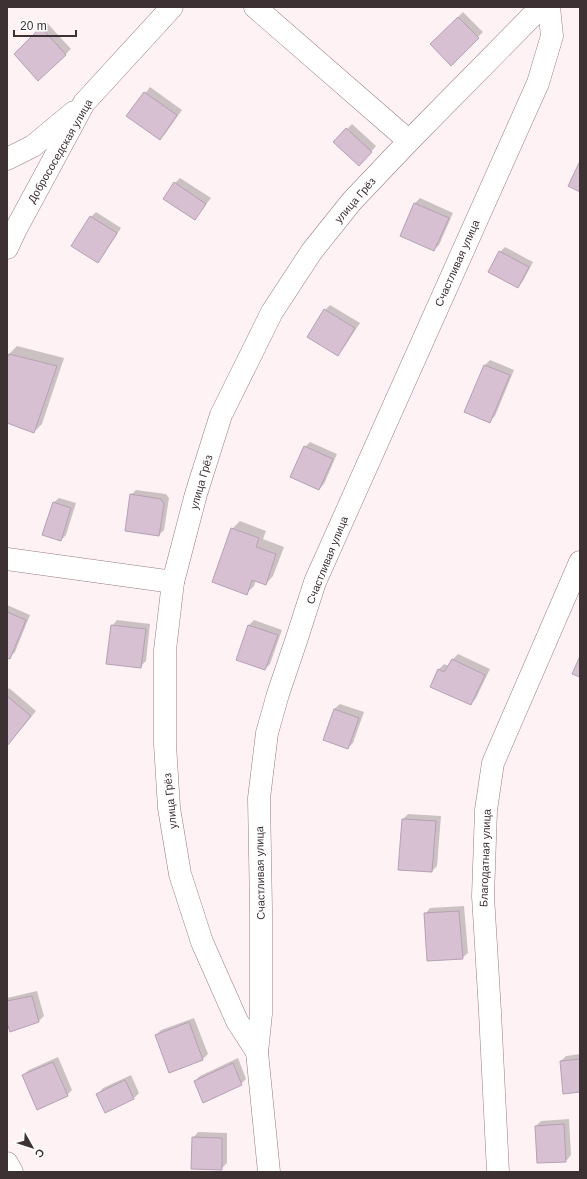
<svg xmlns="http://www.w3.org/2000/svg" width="587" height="1179" viewBox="0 0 587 1179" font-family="Arial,sans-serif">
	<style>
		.shadow { fill: #0003 }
		.building { fill: #d6c0d2; stroke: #b6a1b2 }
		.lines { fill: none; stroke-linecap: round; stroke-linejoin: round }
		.minor-casing { stroke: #977c83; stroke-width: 23 }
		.minor { stroke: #fff; stroke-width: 22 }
		.labels { text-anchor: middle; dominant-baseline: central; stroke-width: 3; stroke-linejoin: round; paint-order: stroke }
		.street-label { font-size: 11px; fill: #3d3134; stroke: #fff }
	</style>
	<rect width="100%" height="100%" fill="#fef2f4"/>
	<g class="shadow">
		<polygon points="463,12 483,32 451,64 431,44"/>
		<polygon points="47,23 71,49 66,54 16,54"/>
		<polygon points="150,87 182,110 165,134 160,139 128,116"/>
		<polygon points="352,124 376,146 364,160 334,142"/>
		<polygon points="180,178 211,198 195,219 175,183"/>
		<polygon points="420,198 453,213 439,245 434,250 401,236 415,203"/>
		<polygon points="96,212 121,228 103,256 98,262 91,217"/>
		<polygon points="505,247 533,262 523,281 518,287 500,252"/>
		<polygon points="330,305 360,323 343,349 338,354 325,310"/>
		<polygon points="17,346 64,358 42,424 34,432 7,422 7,361 9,354"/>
		<polygon points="490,360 514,370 495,416 489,422 465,412 485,365"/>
		<polygon points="310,442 337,454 324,484 319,489 305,447"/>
		<polygon points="136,490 166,494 169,498 164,530 159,535 131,495"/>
		<polygon points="59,498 76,503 66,535 61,540 53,503"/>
		<polygon points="240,521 266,531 263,539 284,547 273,576 266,584 256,580 254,586 247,593 232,529"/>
		<polygon points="7,605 30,615 15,652 9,658 7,657"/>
		<polygon points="117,620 150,624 146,661 140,667 112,626"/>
		<polygon points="254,620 282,630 270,664 265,669 237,659 249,625"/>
		<polygon points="458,654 490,669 476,698 471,704 432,686 439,669 444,664 449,666 453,659"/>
		<polygon points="9,688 36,711 7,746 7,691"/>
		<polygon points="340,704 364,712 353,743 348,748 334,709"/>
		<polygon points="408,814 441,816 437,866 432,871 403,819"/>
		<polygon points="464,906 468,953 462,958 425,914 430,908"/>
		<polygon points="37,991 44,1016 39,1021 7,1020 7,998"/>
		<polygon points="194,1018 208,1054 202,1060 156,1035 161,1030"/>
		<polygon points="580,1054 580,1091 561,1061 566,1056"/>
		<polygon points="58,1057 72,1090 67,1095 23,1075 29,1070"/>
		<polygon points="238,1058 246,1079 241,1084 195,1081 200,1076"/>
		<polygon points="131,1075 139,1093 134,1098 106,1111 98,1094 103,1088"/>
		<polygon points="569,1119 571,1155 566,1161 536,1126 541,1121"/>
		<polygon points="198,1132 227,1133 227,1163 221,1169 193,1138"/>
	</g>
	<g class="building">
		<polygon points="458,17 479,38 451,66 430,44"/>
		<polygon points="41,27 66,55 38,81 14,54"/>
		<polygon points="144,92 177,115 160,140 126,116"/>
		<polygon points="346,128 372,152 359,166 333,142"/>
		<polygon points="580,161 580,192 568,186"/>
		<polygon points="174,182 206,204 195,220 163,199"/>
		<polygon points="414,203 449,218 434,251 400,236"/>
		<polygon points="90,216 117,233 98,263 71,246"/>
		<polygon points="499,251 529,267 518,288 488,272"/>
		<polygon points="324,309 355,328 338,356 307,337"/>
		<polygon points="9,354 57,366 34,433 7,423 7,358"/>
		<polygon points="484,365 510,375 490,423 464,412"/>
		<polygon points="304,446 333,459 319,490 290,477"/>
		<polygon points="130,494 161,499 164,504 159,536 125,531"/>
		<polygon points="53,502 71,508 61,541 42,535"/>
		<polygon points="231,528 259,538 256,547 276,554 266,585 252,580 247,595 212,582"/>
		<polygon points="7,612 26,620 10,659 7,658"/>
		<polygon points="111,625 146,629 141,668 106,664"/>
		<polygon points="248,625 278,635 265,670 236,660"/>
		<polygon points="580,656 580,677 572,674"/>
		<polygon points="452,659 485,675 471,705 430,687 438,669 444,672"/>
		<polygon points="7,696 31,716 7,746"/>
		<polygon points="334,709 359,718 348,749 323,740"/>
		<polygon points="402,819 436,821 432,872 398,870"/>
		<polygon points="459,911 463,959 427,961 424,913"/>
		<polygon points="32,996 39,1022 10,1032 7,1023 7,1001"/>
		<polygon points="189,1022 203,1060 169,1073 155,1035"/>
		<polygon points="580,1059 580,1092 563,1094 560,1061"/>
		<polygon points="53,1062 68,1096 37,1110 22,1075"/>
		<polygon points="233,1063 242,1085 203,1103 194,1081"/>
		<polygon points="125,1080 134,1099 105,1113 96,1094"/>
		<polygon points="564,1124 566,1162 537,1163 535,1126"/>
		<polygon points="192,1137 222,1138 222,1170 191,1169"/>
	</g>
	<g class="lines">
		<g class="minor-casing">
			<g id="minor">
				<polyline points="255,7 409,141"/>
				<polyline points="7,159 33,146 74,112"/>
				<polyline points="7,248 16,229 84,103 172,7"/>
				<polyline points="7,559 173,582"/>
				<polyline points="257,1052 237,1021 202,942 180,874 169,808 165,744 165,650 173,582 196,494 221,415 272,312 312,251 352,201 409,141 541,7"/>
				<polyline points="7,1163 12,1172"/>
				<polyline points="269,1172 257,1052 261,1014 261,909 259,798 267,733 278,694 297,638 315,582 538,83 552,36 549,7"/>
				<polyline points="498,1172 490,1012 483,896 486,810 493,763 580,562"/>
			</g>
		</g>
		<use href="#minor" class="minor"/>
	</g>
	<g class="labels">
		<g class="street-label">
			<text transform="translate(60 151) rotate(-60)">Добрососедская улица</text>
			<text transform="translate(355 200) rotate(-49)">улица Грёз</text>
			<text transform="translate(457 263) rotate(-66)">Счастливая улица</text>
			<text transform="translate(201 482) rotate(-74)">улица Грёз</text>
			<text transform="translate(327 560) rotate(-68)">Счастливая улица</text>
			<text transform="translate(170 801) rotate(-96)">улица Грёз</text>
			<text transform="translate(485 858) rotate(-88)">Благодатная улица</text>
			<text transform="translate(260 873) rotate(-91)">Счастливая улица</text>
		</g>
	</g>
	<rect width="587" height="1179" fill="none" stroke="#3d3134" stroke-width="16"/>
	<g transform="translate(32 1147) rotate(129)" stroke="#ffffff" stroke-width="3" paint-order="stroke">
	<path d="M0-3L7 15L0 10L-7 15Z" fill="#3d3134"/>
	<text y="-6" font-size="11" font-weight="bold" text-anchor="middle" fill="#3d3134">С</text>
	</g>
	<path d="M14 30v6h62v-6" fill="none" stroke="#3d3134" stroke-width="2"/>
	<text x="20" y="30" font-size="12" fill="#3d3134" stroke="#ffffff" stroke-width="3" paint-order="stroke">20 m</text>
</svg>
